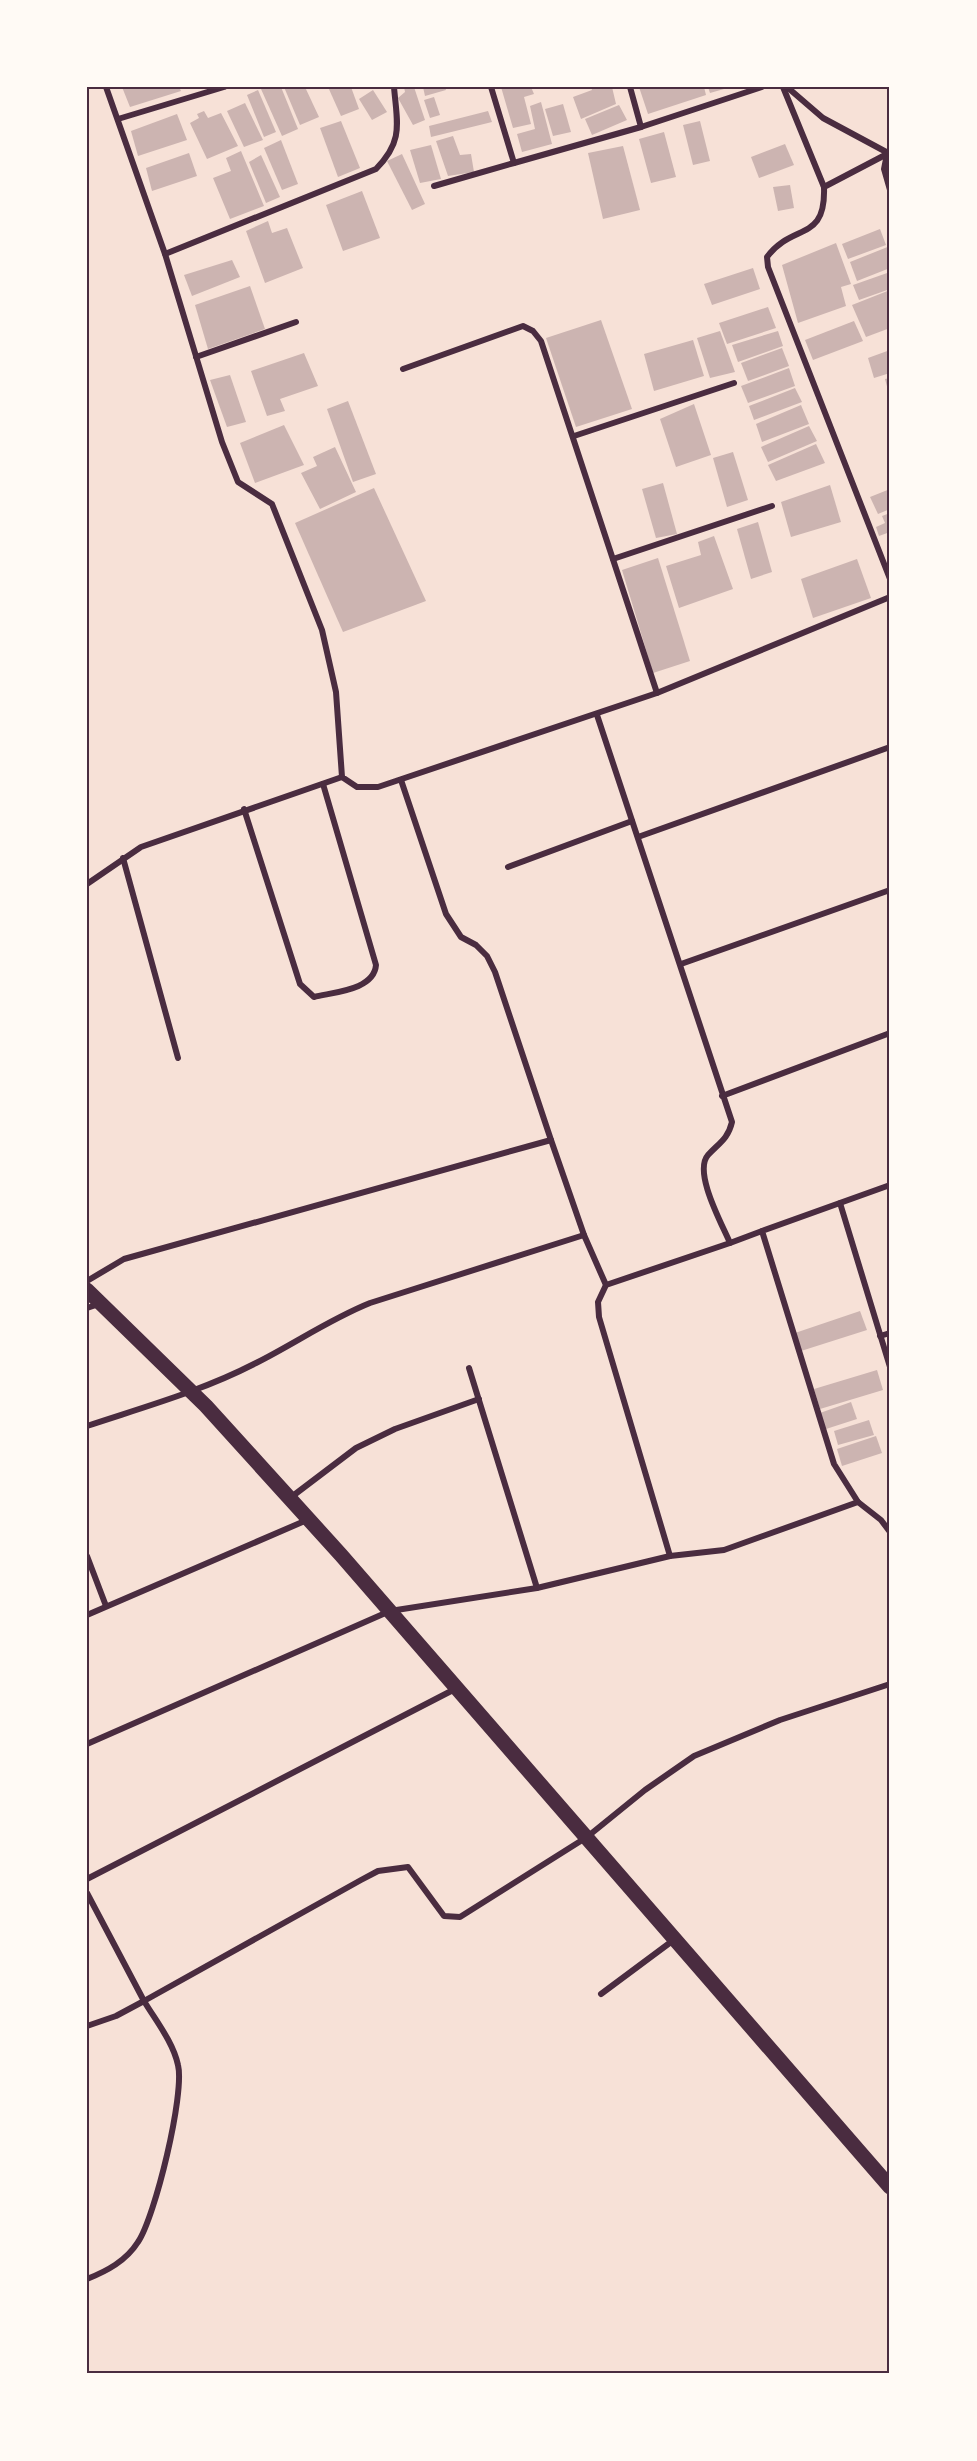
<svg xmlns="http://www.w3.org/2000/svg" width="977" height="2461" viewBox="0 0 977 2461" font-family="'Nunito Sans',sans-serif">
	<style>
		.building { fill: #ccb4b1 }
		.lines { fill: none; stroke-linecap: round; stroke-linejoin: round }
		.minor { stroke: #4a2c40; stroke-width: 6 }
		.primary { stroke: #4a2c40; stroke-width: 15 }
		.neatline { fill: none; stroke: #4a2c40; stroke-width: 2 }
	</style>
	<rect width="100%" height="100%" fill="#f7e1d7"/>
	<g class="building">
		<polygon points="122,87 179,87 181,91 130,107"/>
		<polygon points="266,87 281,87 298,129 282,136 261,89"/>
		<polygon points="284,87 305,87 319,117 300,125"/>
		<polygon points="328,87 351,87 359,109 341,116"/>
		<polygon points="404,87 414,87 425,120 413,125 398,98 405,92"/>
		<polygon points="423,87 445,87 446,90 425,96"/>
		<polygon points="501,87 531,87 534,94 524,97 531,124 513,128"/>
		<polygon points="591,87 612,87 616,104 581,119 573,97 592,90"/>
		<polygon points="639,87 704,87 706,95 648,114"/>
		<polygon points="708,87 724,87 724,89 710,93"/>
		<polygon points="258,90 276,132 264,137 247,95"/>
		<polygon points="373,90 387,112 372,120 359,99"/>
		<polygon points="434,97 440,115 430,118 424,100"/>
		<polygon points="541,102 552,144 522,152 517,134 535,129 530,106"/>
		<polygon points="245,103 263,140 244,147 227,111"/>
		<polygon points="563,104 571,132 553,136 545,109"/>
		<polygon points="619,105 627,120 592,135 585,119"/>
		<polygon points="204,111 208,118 221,113 238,146 207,159 190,123 199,118 197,114"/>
		<polygon points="488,111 492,122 431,137 429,126"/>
		<polygon points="177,114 187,140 138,156 131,131"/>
		<polygon points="341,121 360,168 338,177 320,128"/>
		<polygon points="700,121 710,161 693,165 683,125"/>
		<polygon points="664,132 676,177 651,183 639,139"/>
		<polygon points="453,136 460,155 471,154 474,172 448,176 436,141"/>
		<polygon points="281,140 298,184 282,190 264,148"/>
		<polygon points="785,144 794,165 759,178 751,157"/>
		<polygon points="431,145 441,179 420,183 410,150"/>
		<polygon points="623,146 640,210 603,219 588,153"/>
		<polygon points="241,151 264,206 230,219 213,178 231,171 226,158"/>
		<polygon points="189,153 197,176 152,191 146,168"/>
		<polygon points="402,154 425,204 412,210 387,161"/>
		<polygon points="261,155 280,197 266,203 249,162"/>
		<polygon points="790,185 794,208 778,211 773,187"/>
		<polygon points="362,191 380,238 343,251 326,205"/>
		<polygon points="268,221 272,233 287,228 303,268 265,283 246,231"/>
		<polygon points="880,229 886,245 848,259 842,244"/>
		<polygon points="836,243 851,284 841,287 846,306 798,323 782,265"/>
		<polygon points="890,246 890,268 857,281 850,262"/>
		<polygon points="232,260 240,277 192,296 184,275"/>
		<polygon points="753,268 760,289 712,305 704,284"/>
		<polygon points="890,272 890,289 859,300 853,285"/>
		<polygon points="250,286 265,329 208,349 195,305"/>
		<polygon points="890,290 890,328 866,337 852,305"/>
		<polygon points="768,307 776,328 727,344 719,323"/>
		<polygon points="601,320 632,409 576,427 546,338"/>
		<polygon points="854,321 863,341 813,360 805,340"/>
		<polygon points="720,331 735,372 710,378 697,338"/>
		<polygon points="778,331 783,346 738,362 732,345"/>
		<polygon points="693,340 704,376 654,391 644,354"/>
		<polygon points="782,348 789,366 748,381 741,363"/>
		<polygon points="890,350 890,373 874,378 868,358"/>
		<polygon points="304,353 318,386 280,399 285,411 267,416 251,371"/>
		<polygon points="789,368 795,386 748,403 741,386"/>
		<polygon points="230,375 246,422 227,427 210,380"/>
		<polygon points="890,378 890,394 889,394 885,379"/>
		<polygon points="795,388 802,402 754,420 749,406"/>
		<polygon points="348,401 376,474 353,482 327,409"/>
		<polygon points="694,404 711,455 676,467 660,419"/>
		<polygon points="801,405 809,424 762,442 756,424"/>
		<polygon points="284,425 304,465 255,483 240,443"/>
		<polygon points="809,426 817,441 768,462 761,447"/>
		<polygon points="816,444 825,463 776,481 768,465"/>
		<polygon points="335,447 356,492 320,509 301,473 317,466 313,457"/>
		<polygon points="733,452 748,500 727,507 713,458"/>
		<polygon points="663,483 677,534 656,538 642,489"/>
		<polygon points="830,485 841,522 791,537 781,502"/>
		<polygon points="374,488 426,601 343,632 295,523"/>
		<polygon points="890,489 890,509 878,514 870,497"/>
		<polygon points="890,513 890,532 879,536 876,527 885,523 882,516"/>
		<polygon points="758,522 772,572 751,579 737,529"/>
		<polygon points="714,536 733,589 679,608 666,566 701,555 698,542"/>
		<polygon points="658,558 690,661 653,673 622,570"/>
		<polygon points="857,559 871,598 813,618 801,579"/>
		<polygon points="860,1311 867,1330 801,1351 795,1333"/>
		<polygon points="877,1370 883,1390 820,1409 814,1389"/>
		<polygon points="851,1402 857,1419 826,1429 820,1413"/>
		<polygon points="869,1420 874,1435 838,1445 834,1431"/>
		<polygon points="876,1436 882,1453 842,1466 837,1449"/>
	</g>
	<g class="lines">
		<g class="minor">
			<polyline points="106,87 165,254 222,442 238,482 272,504 322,630 336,692 342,777 357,787 378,787 657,693 890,597"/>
			<polyline points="491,87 514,163 641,127 762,87"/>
			<polyline points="630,87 641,127"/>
			<path d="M783 87 824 187C826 243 793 222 767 257L768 267 890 579"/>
			<polyline points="787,87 823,118 890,154"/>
			<polyline points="118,119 224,87"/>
			<polyline points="887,154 884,169 890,190"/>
			<polyline points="434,186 514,163"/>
			<polyline points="824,187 887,154"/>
			<path d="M165 254 376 169C404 141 397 123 394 87"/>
			<polyline points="196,357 296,322"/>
			<polyline points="403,369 523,326 533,331 541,341 657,693"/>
			<polyline points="574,436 734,383"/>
			<polyline points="613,559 772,506"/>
			<path d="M597 715 732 1122C728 1139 719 1143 708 1155 693 1172 722 1224 730 1243L762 1231"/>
			<polyline points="401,780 446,914 461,937 476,945 487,956 495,972 551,1140"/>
			<path d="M244 809 300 984 314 997C334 992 374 990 376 965L323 784"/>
			<polyline points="638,837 890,747"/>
			<polyline points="123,858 178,1058"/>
			<polyline points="508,867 632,821"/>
			<polyline points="87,884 141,847 342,777"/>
			<polyline points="681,964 890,890"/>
			<polyline points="722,1096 890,1033"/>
			<polyline points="890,1185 762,1231 834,1464 858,1502 881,1520 890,1532"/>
			<polyline points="840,1203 890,1367"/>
			<polyline points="87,1281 124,1259 551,1140 584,1235"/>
			<polyline points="87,1308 99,1304"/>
			<polyline points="880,1336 890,1333"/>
			<polyline points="469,1368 537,1588"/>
			<path d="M87 1426C144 1407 202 1391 256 1363 294 1344 330 1319 370 1303L584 1235 606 1285"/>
			<polyline points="290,1498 356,1448 395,1429 479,1399"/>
			<polyline points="87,1556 106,1606"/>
			<polyline points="670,1556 599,1317 598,1302 606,1285 730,1243"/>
			<polyline points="87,1615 307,1520"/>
			<polyline points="87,1744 390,1611 537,1588 670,1556 724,1550 858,1502"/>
			<polyline points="87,1879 457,1688"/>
			<polyline points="87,1893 144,2001 116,2016 87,2026"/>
			<polyline points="601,1994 675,1939"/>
			<path d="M87 2279C107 2271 126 2261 138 2242 155 2217 185 2094 178 2065 173 2042 156 2021 144 2001L361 1880 378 1871 408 1867 444 1916 460 1917 587 1837 645 1790 694 1756 780 1720 890 1684"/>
		</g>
		<polyline class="primary" points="87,1290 206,1406 341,1555 890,2187"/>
	</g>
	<rect width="977" height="2461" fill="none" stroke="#fffaf5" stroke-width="177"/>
	<rect x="88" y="88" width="800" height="2284" class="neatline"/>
</svg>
